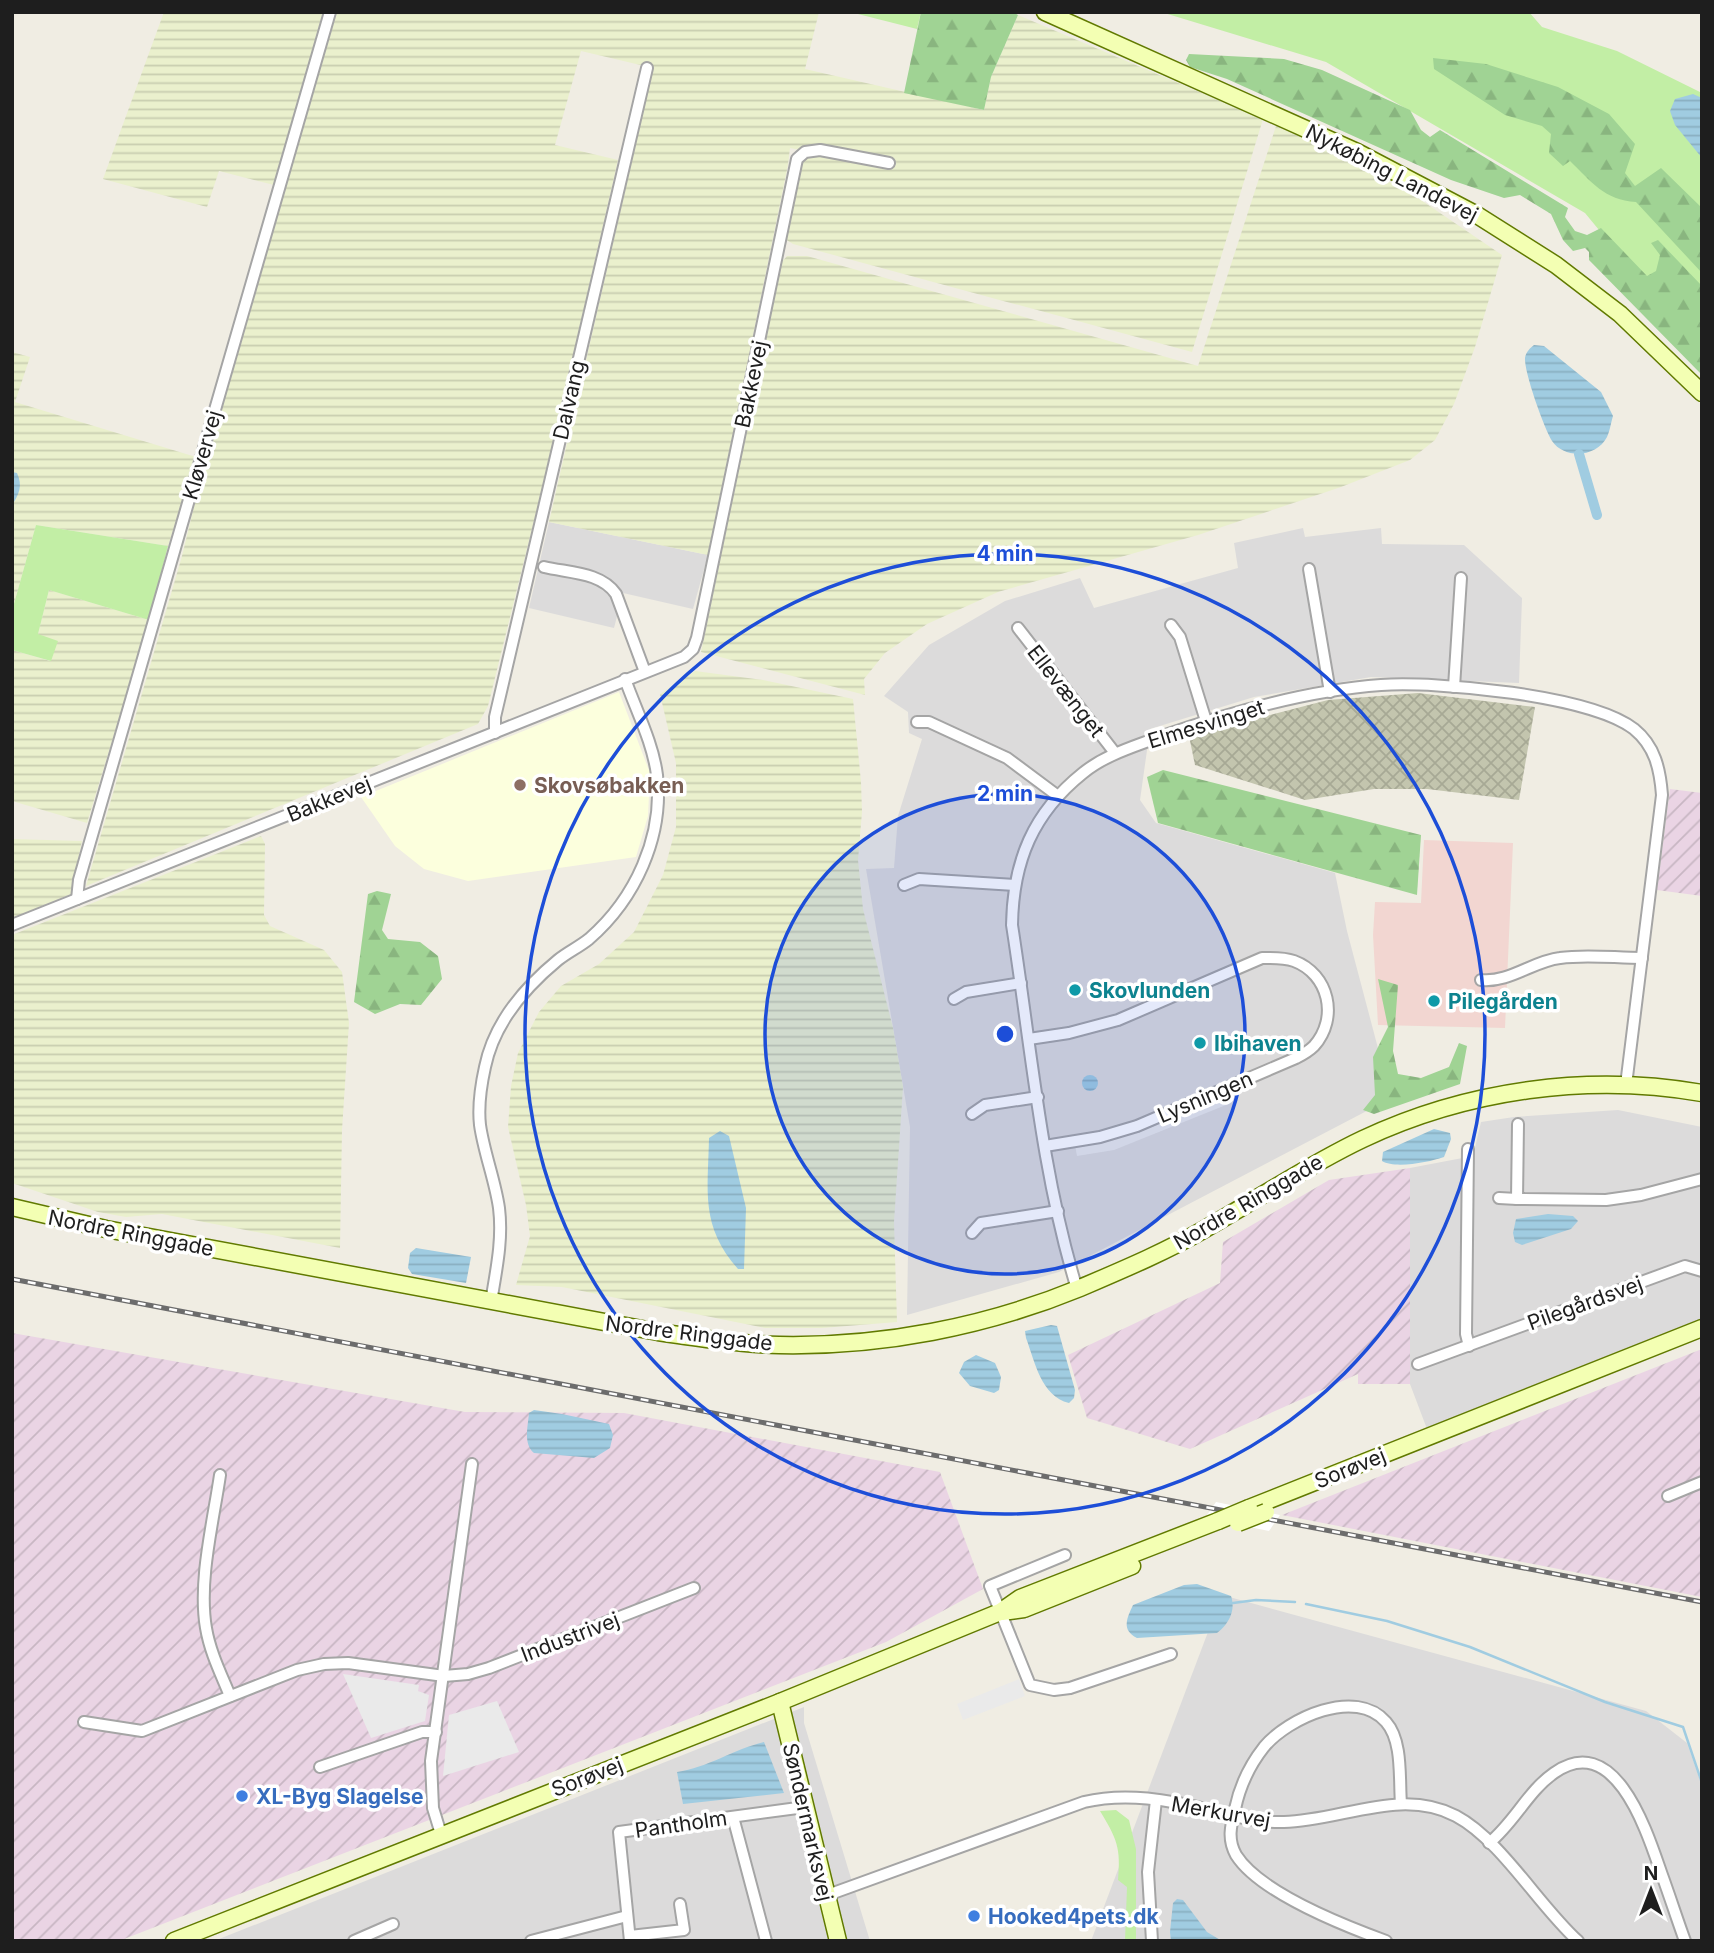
<svg xmlns="http://www.w3.org/2000/svg" width="1714" height="1953" viewBox="0 0 1714 1953" font-family="Inter,sans-serif">
	<style>
		.residential { fill: #dcdbdb }
		.commercial { fill: #f2d6d1 }
		.industrial { fill: url(#industrial-furrows) }
		.education { fill: #fcffdd }
		.construction { fill: url(#construction-cross-hatch) }
		.farmland { fill: url(#farmland-rules) }
		.grass { fill: #c2eea5 }
		.forest { fill: url(#forest-firs) }
		.parking { fill: #eaeaea }
		.water { fill: url(#water-rules) }
		.pier { fill: #fff }
		.lines { fill: none; stroke-linecap: round; stroke-linejoin: round }
		.stream { stroke: #a0cce1; stroke-width: 2.5 }
		.canal { stroke: #a0cce1; stroke-width: 10 }
		.street-casing { stroke: #a5a5a5; stroke-width: 14 }
		.secondary-casing { stroke: #617a00; stroke-width: 19 }
		.street { stroke: #fff; stroke-width: 10 }
		.secondary { stroke: #f3ffb3; stroke-width: 16 }
		.rail-casing { stroke: #6c6c6c; stroke-width: 5 }
		.rail { stroke: #fff; stroke-width: 2.5; stroke-dasharray: 8; stroke-linecap: butt }
		.secondary-bridge-casing { stroke: #617a00; stroke-width: 19; stroke-linecap: butt }
		.secondary-bridge { stroke: #f3ffb3; stroke-width: 16 }
		.ring { fill: none; stroke: #1d4ed8; stroke-width: 3.5 }
		.education-dot { fill: #8d6e63; stroke: #fff; stroke-width: 2.5 }
		.culture-dot { fill: #0f9aa8; stroke: #fff; stroke-width: 2.5 }
		.shop-dot { fill: #3f7fe0; stroke: #fff; stroke-width: 2.5 }
		.labels { text-anchor: middle; dominant-baseline: central; stroke-width: 7; stroke-linejoin: round; paint-order: stroke }
		.street-label { font-size: 21px; fill: #1e1e1e; stroke: #fff }
		.education-label { font-size: 21px; font-weight: bold; fill: #785e54; stroke: #fff; text-anchor: start }
		.culture-label { font-size: 21px; font-weight: bold; fill: #0d838f; stroke: #fff; text-anchor: start }
		.shop-label { font-size: 21px; font-weight: bold; fill: #366cbe; stroke: #fff; text-anchor: start }
		.centre { fill: #1d4ed8; stroke: #fff; stroke-width: 3.5 }
		.ring-label { font-size: 21px; text-anchor: middle; font-weight: bold; fill: #1d4ed8; stroke: #fff; stroke-width: 7; stroke-linejoin: round; paint-order: stroke }
	</style>
	<defs>
		<pattern id="industrial-furrows" width="10" height="10" patternUnits="userSpaceOnUse" patternTransform="scale(1.75)"><rect width="10" height="10" fill="#ead4e4"/><path d="M-1 1l2-2M0 10L10 0M9 11l2-2" fill="none" stroke="#c8b6c3"/></pattern>
		<pattern id="construction-cross-hatch" width="8" height="8" patternUnits="userSpaceOnUse" patternTransform="scale(1.75)"><rect width="8" height="8" fill="#c3c5ae"/><path d="M0 0l8 8M0 8l8-8" fill="none" stroke="#a7a995"/></pattern>
		<pattern id="farmland-rules" width="6" height="5" patternUnits="userSpaceOnUse" patternTransform="scale(1.75)"><rect width="6" height="5" fill="#eaf0cd"/><path d="M0 2.5h6" fill="none" stroke="#c8cdb0"/></pattern>
		<pattern id="forest-firs" width="22" height="20" patternUnits="userSpaceOnUse" patternTransform="scale(1.75)"><rect width="22" height="20" fill="#a0d394"/><path d="M5 1l3.5 6h-7zM16 11l3.5 6h-7z" fill="#89b57f"/></pattern>
		<pattern id="water-rules" width="6" height="5" patternUnits="userSpaceOnUse" patternTransform="scale(1.75)"><rect width="6" height="5" fill="#a0cce1"/><path d="M0 2.5h6" fill="none" stroke="#89afc1"/></pattern>
	</defs>
	<rect width="100%" height="100%" fill="#f0ede3"/>
	<g class="residential">
		<polygon points="549,522 708,555 693,609 623,593 614,628 529,608"/>
		<polygon points="1303,528 1305,537 1381,528 1382,544 1464,545 1522,598 1519,683 1371,677 1254,697 1150,729 1140,800 1156,823 1335,873 1347,931 1379,1052 1382,1103 1059,1272 907,1315 910,1127 866,869 894,868 898,816 922,739 909,733 908,712 884,696 929,645 1005,601 1080,578 1094,608 1238,568 1234,543"/>
		<polygon points="1618,1110 1702,1127 1700,1189 1702,1189 1702,1321 1427,1429 1410,1384 1410,1168 1473,1156 1481,1122 1514,1117"/>
		<polygon points="1222,1595 1646,1711 1687,1743 1702,1786 1702,1941 1091,1941"/>
		<polygon points="804,1707 804,1723 870,1941 214,1941"/>
	</g>
	<polygon class="commercial" points="1424,840 1513,843 1505,1028 1378,1025 1373,935 1375,902 1421,903"/>
	<g class="industrial">
		<polygon points="1670,789 1702,793 1702,896 1657,890"/>
		<polygon points="1410,1168 1410,1384 1358,1384 1358,1374 1190,1449 1087,1418 1068,1355 1220,1283 1223,1242 1329,1180"/>
		<polygon points="12,1333 465,1412 624,1413 940,1472 983,1589 886,1642 119,1941 12,1941"/>
		<polygon points="1702,1349 1702,1597 1282,1515"/>
	</g>
	<polygon class="education" points="619,692 650,773 648,816 636,857 468,881 424,869 395,846 361,797"/>
	<polygon class="construction" points="1418,693 1535,707 1519,800 1427,789 1374,789 1305,800 1195,765 1189,736 1328,700"/>
	<g class="farmland">
		<polygon points="164,12 323,12 274,185 219,171 207,207 103,179"/>
		<polygon points="337,12 819,12 805,69 984,110 991,77 1018,15 1263,119 1192,352 793,244 785,239 799,166 805,158 815,153 790,148 788,165 708,555 549,522 653,68 581,51 555,145 618,160 554,440 488,706 478,724 86,886 182,556 210,441"/>
		<polygon points="1277,123 1412,194 1502,255 1475,347 1454,404 1435,440 1410,460 1341,487 1198,535 998,592 927,624 885,653 864,679 865,695 701,652 781,263 787,256 807,256 1198,366"/>
		<polygon points="12,352 30,357 15,402 196,457 168,546 36,525 12,611"/>
		<polygon points="49,590 149,620 87,823 12,801 12,650 50,661 38,634"/>
		<polygon points="695,671 763,680 853,699 861,782 862,812 858,860 863,909 893,1028 903,1087 894,1222 897,1322 822,1328 765,1328 562,1287 516,1285 530,1236 526,1205 508,1127 511,1086 518,1053 539,1012 561,986 599,964 634,932 663,875 676,827 676,763 660,694"/>
		<polygon points="261,836 265,844 264,915 270,926 324,950 342,972 349,1023 342,1130 340,1248 162,1214 126,1217 98,1212 12,1183 12,935"/>
		<polygon points="12,839 82,841 71,894 12,918"/>
	</g>
	<g class="grass">
		<polygon points="850,12 921,12 917,29"/>
		<polygon points="1161,12 1529,12 1542,27 1617,51 1702,93 1702,355 1585,213 1326,62"/>
		<polygon points="36,525 168,546 149,620 49,590 38,634 58,641 51,661 12,650 12,611"/>
		<path d="M1116 1810 1129 1820 1136 1849V1941H1125L1127 1887 1118 1880C1121 1848 1117 1839 1100 1811Z"/>
	</g>
	<g class="forest">
		<polygon points="921,12 1013,12 1018,15 991,77 984,110 904,93"/>
		<polygon points="1189,54 1284,59 1322,70 1410,110 1421,130 1430,137 1440,130 1568,208 1565,217 1575,231 1587,235 1601,228 1647,276 1656,271 1660,255 1651,243 1658,240 1702,286 1702,375 1589,260 1589,252 1585,248 1573,251 1563,240 1551,214 1520,195 1504,198 1451,180 1227,79 1190,67 1186,60"/>
		<path d="M1433 58 1486 64 1558 87 1609 114 1635 144 1625 173 1635 186 1661 168 1702 208V273L1636 202C1604 200 1592 182 1570 161L1563 166 1549 153 1551 134 1542 126 1505 115 1434 69Z"/>
		<polygon points="1163,770 1421,835 1417,895 1158,823 1147,777"/>
		<polygon points="377,891 391,894 382,930 388,939 420,942 438,956 442,979 421,1005 400,1004 375,1014 354,1002 368,894"/>
		<polygon points="1378,979 1398,985 1393,1051 1398,1074 1421,1078 1449,1067 1459,1043 1467,1046 1460,1084 1374,1114 1363,1110 1375,1095 1373,1057 1388,1027"/>
	</g>
	<g class="parking">
		<polygon points="1222,1094 1226,1105 1114,1150 1077,1156 1075,1145"/>
		<polygon points="343,1674 419,1685 418,1691 429,1695 425,1721 371,1738"/>
		<polygon points="1019,1679 1025,1696 963,1720 957,1704"/>
		<polygon points="497,1701 519,1752 443,1776 449,1715"/>
	</g>
	<g class="water">
		<polygon points="1693,94 1702,98 1702,158 1675,125 1670,111 1675,99"/>
		<path d="M1534 345 1544 346 1601 392 1613 416C1611 422 1610 431 1607 437 1597 457 1565 460 1552 441 1544 428 1524 372 1525 358 1526 352 1530 348 1534 345Z"/>
		<path d="M12 472 17 473C23 486 19 494 12 505Z"/>
		<circle cx="1090" cy="1083" r="8"/>
		<path d="M1434 1129 1450 1133 1451 1139 1444 1157C1430 1162 1395 1169 1382 1161L1383 1152Z"/>
		<path d="M720 1131 729 1136 746 1208 744 1269H738C700 1226 708 1191 709 1138Z"/>
		<polygon points="1548,1214 1573,1216 1578,1221 1571,1229 1522,1245 1515,1242 1513,1233 1516,1219"/>
		<polygon points="416,1248 471,1257 466,1283 412,1274 408,1268 410,1253"/>
		<path d="M1051 1325 1057 1326 1075 1390 1074 1398 1069 1403C1041 1396 1035 1362 1026 1338L1025 1331Z"/>
		<polygon points="976,1355 995,1363 1001,1377 999,1390 994,1393 970,1386 959,1373 964,1362"/>
		<path d="M534 1410 562 1414 609 1424 613 1435 610 1448 594 1458 534 1453C523 1444 528 1426 529 1413Z"/>
		<path d="M1197 1584 1231 1596C1236 1610 1229 1624 1217 1633L1137 1638C1121 1630 1127 1618 1133 1605L1184 1585Z"/>
		<path d="M764 1742 784 1793 683 1804 677 1772C707 1768 734 1749 764 1742Z"/>
		<polygon points="1177,1899 1183,1900 1207,1932 1222,1941 1171,1941 1170,1932 1173,1903"/>
	</g>
	<polygon class="pier" points="1216,1502 1280,1515 1269,1531 1205,1518"/>
	<g class="lines">
		<g class="stream">
			<polyline points="1233,1603 1256,1600 1295,1602"/>
			<polyline points="1306,1604 1387,1621 1470,1647 1605,1702 1683,1727 1702,1783"/>
		</g>
		<polyline class="canal" points="1579,454 1597,515"/>
		<g class="street-casing">
			<g id="street">
				<path d="M544 567C569 573 601 572 616 594L645 672"/>
				<polyline points="1309,569 1330,692"/>
				<polyline points="1171,625 1180,637 1206,721"/>
				<polyline points="1018,628 1115,753"/>
				<polyline points="1454,687 1461,578"/>
				<polyline points="917,722 929,722 1007,758 1058,796"/>
				<polyline points="495,733 495,717 647,68"/>
				<polyline points="904,885 919,879 1015,885"/>
				<polyline points="77,899 79,880 330,12"/>
				<polyline points="12,925 684,657 693,649 697,638 797,159 805,152 820,150 889,163"/>
				<path d="M1481 980C1509 983 1533 961 1560 958 1586 954 1615 958 1642 958"/>
				<polyline points="954,999 966,992 1021,983"/>
				<path d="M1029 1039 1069 1033 1118 1020 1262 958C1272 958 1283 957 1294 961 1329 974 1339 1018 1314 1046 1309 1051 1302 1055 1296 1058L1137 1126 1100 1137 1045 1146"/>
				<polyline points="972,1114 985,1105 1038,1097"/>
				<polyline points="1518,1124 1517,1199 1606,1200 1641,1195 1702,1179"/>
				<polyline points="1468,1149 1466,1334 1469,1346"/>
				<polyline points="1499,1198 1517,1199"/>
				<polyline points="972,1233 981,1223 1058,1211"/>
				<path d="M1077 1289C1041 1171 1031 1046 1012 925 1013 861 1033 813 1083 773 1105 755 1133 747 1159 737 1228 713 1308 690 1381 685 1436 681 1590 695 1634 729 1655 746 1660 769 1662 795L1626 1085"/>
				<path d="M491 1302C496 1271 503 1240 499 1208 495 1180 484 1153 480 1125 478 1107 481 1085 485 1067 494 1023 524 988 558 960 568 952 579 947 589 939 635 899 664 837 657 775 653 743 636 710 625 679"/>
				<polyline points="1418,1364 1685,1266 1702,1271"/>
				<path d="M220 1475C213 1523 198 1581 206 1628 210 1652 221 1674 230 1696"/>
				<polyline points="1668,1496 1702,1482"/>
				<polyline points="1065,1555 990,1586 1030,1685 1054,1690 1070,1688 1171,1654"/>
				<polyline points="84,1722 142,1731 297,1670 324,1664 348,1663 444,1676 468,1674 489,1668 694,1588"/>
				<polyline points="320,1767 422,1732 436,1732"/>
				<polyline points="733,1817 766,1941"/>
				<polyline points="441,1834 433,1808 431,1761 472,1464"/>
				<path d="M1489 1843C1514 1823 1528 1791 1554 1773 1616 1729 1648 1835 1662 1875 1670 1897 1677 1919 1685 1941"/>
				<path d="M825 1896 1084 1802C1126 1792 1169 1800 1210 1810 1234 1816 1259 1823 1284 1822 1341 1821 1401 1787 1456 1816 1501 1840 1539 1906 1578 1941"/>
				<polyline points="630,1936 684,1930 680,1904"/>
				<polyline points="354,1941 393,1924"/>
				<polyline points="531,1941 627,1916"/>
				<polyline points="630,1941 619,1832 805,1807"/>
				<polyline points="1152,1941 1148,1872 1156,1800"/>
				<path d="M1386 1941C1345 1926 1260 1893 1236 1855 1227 1839 1231 1825 1235 1809 1240 1785 1249 1766 1264 1747 1288 1718 1356 1687 1386 1722 1403 1741 1399 1779 1401 1804"/>
			</g>
		</g>
		<g class="secondary-casing">
			<g id="secondary">
				<polyline points="1045,12 1357,152 1477,215 1556,265 1620,314 1702,393"/>
				<path d="M12 1207 106 1229 658 1332C698 1338 738 1344 779 1345 881 1347 985 1327 1080 1288 1122 1270 1165 1252 1205 1229 1258 1199 1308 1165 1363 1139 1467 1090 1588 1073 1702 1093"/>
				<polyline points="1249,1508 1702,1328"/>
				<polyline points="1002,1612 1024,1609 1132,1566"/>
				<polyline points="780,1702 838,1941"/>
				<polyline points="174,1941 780,1702 1000,1612 1020,1598 1218,1521"/>
			</g>
		</g>
		<use href="#street" class="street"/>
		<use href="#secondary" class="secondary"/>
		<g class="rail-casing">
			<polyline id="rail" points="12,1279 1702,1602"/>
		</g>
		<use href="#rail" class="rail"/>
		<g class="secondary-bridge-casing">
			<g id="secondary-bridge">
				<polyline points="1218,1521 1249,1508"/>
				<polyline points="1238,1523 1266,1512"/>
			</g>
		</g>
		<use href="#secondary-bridge" class="secondary-bridge"/>
	</g>
	<circle cx="1005" cy="1034" r="240" fill="#1d4ed8" fill-opacity=".12"/>
	<g class="ring">
		<circle cx="1005" cy="1034" r="240"/>
		<circle cx="1005" cy="1034" r="480"/>
	</g>
	<circle class="education-dot" cx="520" cy="785" r="7"/>
	<g class="culture-dot">
		<circle cx="1075" cy="990" r="7"/>
		<circle cx="1434" cy="1001" r="7"/>
		<circle cx="1200" cy="1043" r="7"/>
	</g>
	<g class="shop-dot">
		<circle cx="242" cy="1796" r="7"/>
		<circle cx="974" cy="1916" r="7"/>
	</g>
	<g class="labels">
		<g class="street-label">
			<text transform="translate(1392 173) rotate(27)">Nykøbing Landevej</text>
			<text transform="translate(751 384) rotate(-78)">Bakkevej</text>
			<text transform="translate(569 400) rotate(-77)">Dalvang</text>
			<text transform="translate(202 455) rotate(-74)">Kløvervej</text>
			<text transform="translate(1066 691) rotate(52)">Ellevænget</text>
			<text transform="translate(1206 724) rotate(-17)">Elmesvinget</text>
			<text transform="translate(329 799) rotate(-22)">Bakkevej</text>
			<text transform="translate(1205 1097) rotate(-23)">Lysningen</text>
			<text transform="translate(1248 1202) rotate(-30)">Nordre Ringgade</text>
			<text transform="translate(131 1233) rotate(11)">Nordre Ringgade</text>
			<text transform="translate(1585 1303) rotate(-20)">Pilegårdsvej</text>
			<text transform="translate(689 1333) rotate(7)">Nordre Ringgade</text>
			<text transform="translate(1350 1468) rotate(-22)">Sorøvej</text>
			<text transform="translate(570 1637) rotate(-21)">Industrivej</text>
			<text transform="translate(587 1777) rotate(-21)">Sorøvej</text>
			<text transform="translate(1221 1812) rotate(10)">Merkurvej</text>
			<text transform="translate(808 1822) rotate(77)">Søndermarksvej</text>
			<text transform="translate(681 1824) rotate(-8)">Pantholm</text>
		</g>
		<g class="education-label">
			<text x="534" y="785">Skovsøbakken</text>
		</g>
		<g class="culture-label">
			<text x="1089" y="990">Skovlunden</text>
			<text x="1448" y="1001">Pilegården</text>
			<text x="1214" y="1043">Ibihaven</text>
		</g>
		<g class="shop-label">
			<text x="256" y="1796">XL-Byg Slagelse</text>
			<text x="988" y="1916">Hooked4pets.dk</text>
		</g>
	</g>
	<circle cx="1005" cy="1034" r="10" class="centre"/>
	<g class="ring-label">
		<text x="1005" y="561">4 min</text>
		<text x="1005" y="801">2 min</text>
	</g>
	<rect width="1714" height="1953" fill="none" stroke="#1e1e1e" stroke-width="28"/>
	<g transform="translate(1651 1890)" stroke="#ffffff" stroke-width="5" paint-order="stroke">
	<path d="M0-5L12 26L0 18L-12 26Z" fill="#1e1e1e"/>
	<text y="-10" font-size="19" font-weight="bold" text-anchor="middle" fill="#1e1e1e">N</text>
	</g>
</svg>
